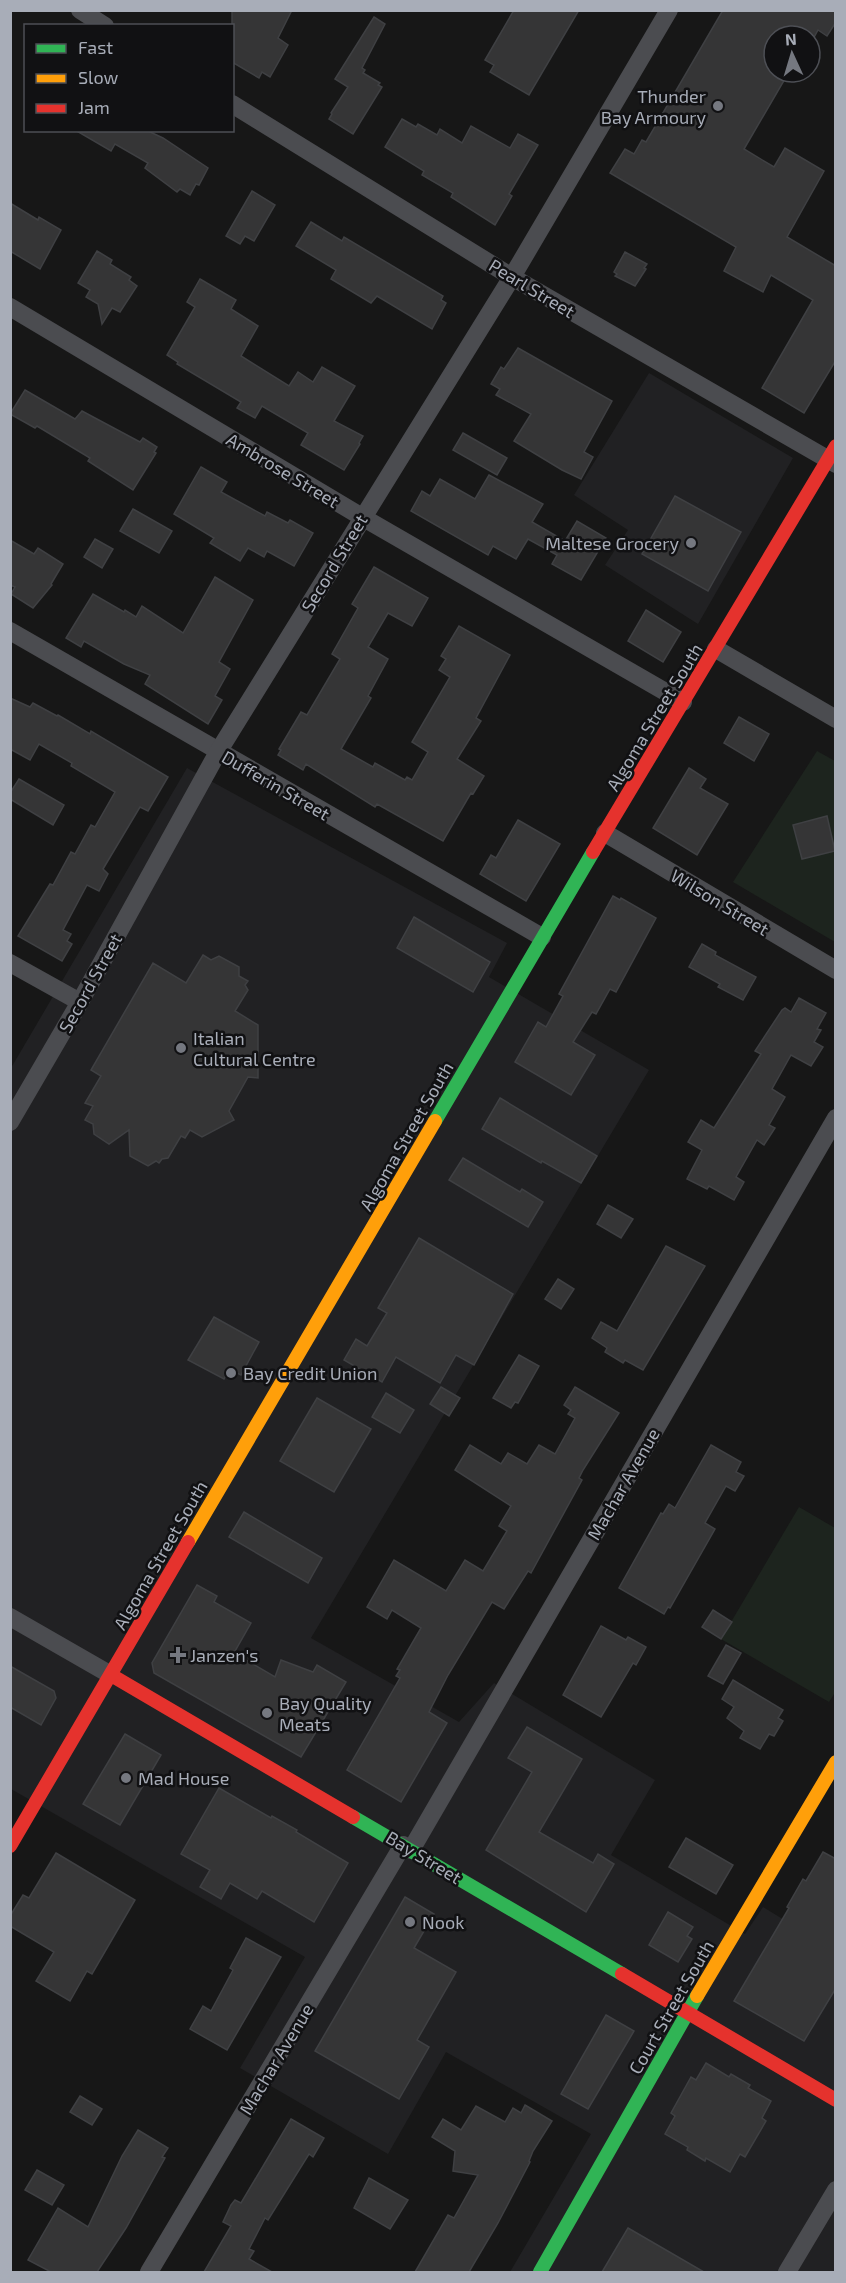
<svg xmlns="http://www.w3.org/2000/svg" width="846" height="2283" viewBox="0 0 846 2283" font-family="'Exo 2',sans-serif">
	<style>
		.built { fill: #212123 }
		.green { fill: #1d241e }
		.building { fill: #353536; stroke: #3f4043; stroke-width: 1.5 }
		.lines { fill: none; stroke-linecap: round; stroke-linejoin: round }
		.street { stroke: #4b4c50; stroke-width: 18 }
		.fast { stroke: #30b455; stroke-width: 14 }
		.slow { stroke: #ff9f0a; stroke-width: 14 }
		.jam { stroke: #e5322d; stroke-width: 14 }
		.poi-dot { fill: #757880; stroke: #111113; stroke-width: 2 }
		.labels { text-anchor: middle; dominant-baseline: central; stroke-width: 5; stroke-linejoin: round; paint-order: stroke }
		.poi-label { font-size: 18px; fill: #a8adb8; stroke: #111113; text-anchor: start }
		.street-label { font-size: 18px; fill: #a8adb8; stroke: #111113 }
	</style>
	<rect width="100%" height="100%" fill="#171717"/>
	<g class="built">
		<polygon points="649,373 793,458 698,624 605,565 628,530 574,495"/>
		<polygon points="187,768 507,943 489,977 649,1070 311,1638 459,1722 494,1683 655,1780 611,1855 745,1934 763,1907 835,1951 835,2272 510,2272 591,2134 446,2052 388,2154 240,2068 305,1957 11,1789 11,1068"/>
	</g>
	<g class="green">
		<polygon points="817,751 835,761 835,942 733,882"/>
		<polygon points="799,1507 835,1528 836,1691 829,1702 721,1639"/>
	</g>
	<g class="building">
		<polygon points="232,10 292,10 278,38 288,45 270,77 262,72 259,78 232,62"/>
		<polygon points="514,10 579,10 529,95 490,72 494,65 485,60"/>
		<polygon points="723,10 836,10 836,22 827,36 818,30 811,43 810,36 774,36 774,72 789,72 744,149 774,167 785,148 824,171 787,237 836,266 836,360 804,413 762,388 813,300 771,275 763,292 724,271 736,247 610,173 625,149 634,154 642,140 646,142"/>
		<polygon points="374,17 385,24 362,68 365,70 363,73 380,83 378,85 382,87 353,134 329,119 332,114 331,113 348,87 335,79"/>
		<polygon points="402,119 416,127 418,124 437,135 440,129 462,143 471,126 510,148 518,134 538,145 509,194 512,196 495,225 451,197 453,193 422,175 424,171 385,147"/>
		<polygon points="75,130 146,130 163,138 208,168 199,185 196,184 190,195 180,189 177,192 145,168 148,163 115,144 111,151"/>
		<polygon points="252,191 275,205 254,241 245,236 240,244 226,236"/>
		<polygon points="10,203 38,220 39,217 61,230 40,269 10,251"/>
		<polygon points="311,222 342,241 344,237 443,296 441,300 446,303 432,329 377,296 371,303 331,279 336,270 296,246"/>
		<polygon points="97,251 112,260 110,264 131,277 129,280 137,286 120,312 112,308 102,324 98,304 86,297 90,290 78,283"/>
		<polygon points="625,252 647,264 644,268 646,269 635,286 615,276 617,274 614,272"/>
		<polygon points="200,279 236,300 231,309 258,326 241,356 289,386 298,372 313,382 322,367 355,386 334,421 363,436 359,443 360,444 344,470 301,445 308,433 262,406 255,418 237,408 241,402 177,364 178,362 167,355 195,307 187,302"/>
		<polygon points="518,348 612,401 584,452 593,457 581,479 562,470 514,441 531,414 496,395 500,389 491,384 501,367 504,369"/>
		<polygon points="25,390 75,419 82,411 140,442 143,438 157,447 154,452 156,453 133,490 88,461 90,458 37,426 35,428 10,414"/>
		<polygon points="463,433 507,458 497,475 453,450"/>
		<polygon points="201,467 227,482 221,492 265,516 267,512 288,523 290,520 313,533 294,566 267,551 264,557 248,548 240,561 210,543 214,538 174,514"/>
		<polygon points="489,475 543,504 532,522 565,541 577,521 606,538 581,580 552,564 557,555 528,539 516,559 493,546 488,555 411,511 422,491 430,496 440,479 475,499"/>
		<polygon points="675,496 741,532 708,591 642,554"/>
		<polygon points="133,509 172,531 159,553 120,531"/>
		<polygon points="95,539 113,549 102,568 84,557"/>
		<polygon points="10,540 34,554 38,548 63,564 51,584 52,585 33,608 11,594 15,587 10,585"/>
		<polygon points="374,567 428,598 412,626 388,613 368,647 388,659 368,696 371,698 341,749 373,767 375,763 405,780 407,777 412,780 428,752 412,742 450,677 439,670 446,659 441,656 459,626 510,655 476,718 481,721 457,759 484,776 473,794 471,793 443,841 377,804 375,807 306,764 303,770 278,755 281,750 279,749 301,712 307,715 340,659 332,654 358,608 352,604"/>
		<polygon points="215,577 253,600 219,662 230,669 215,696 222,700 208,724 145,684 150,675 124,664 84,641 81,647 66,638 93,594 124,612 125,610 136,617 142,606 183,633"/>
		<polygon points="646,610 681,632 663,662 628,641"/>
		<polygon points="10,698 30,707 33,703 57,716 58,715 90,734 91,731 168,777 148,811 140,807 103,869 108,874 99,891 87,885 63,930 71,934 67,941 72,944 62,961 18,936 50,884 53,885 71,852 75,854 91,825 95,827 115,792 71,766 72,763 39,744 30,760 10,749"/>
		<polygon points="739,717 769,734 754,761 724,743"/>
		<polygon points="689,768 706,779 700,788 728,804 697,855 653,828"/>
		<polygon points="19,779 64,805 53,825 10,799 10,793"/>
		<polygon points="827,816 835,851 802,859 793,825"/>
		<polygon points="518,820 560,844 526,901 480,874 491,855 496,858"/>
		<polygon points="613,896 620,900 621,898 656,918 616,992 610,989 596,1014 592,1012 573,1042 595,1055 571,1095 515,1062 538,1022 546,1027 563,996 559,994"/>
		<polygon points="414,917 490,962 473,992 397,948"/>
		<polygon points="702,944 716,952 715,955 756,977 743,1000 718,987 720,984 689,967"/>
		<polygon points="203,955 211,960 219,956 239,967 239,976 248,981 245,985 248,990 235,1011 258,1025 258,1078 248,1077 229,1111 234,1120 202,1137 190,1130 185,1138 181,1136 168,1158 162,1159 159,1163 156,1161 148,1166 130,1156 129,1130 109,1144 94,1134 93,1124 85,1120 93,1106 85,1103 101,1076 91,1070 153,963 186,983"/>
		<polygon points="799,998 826,1013 817,1029 821,1030 814,1042 823,1047 811,1066 791,1055 772,1089 785,1097 769,1125 775,1128 764,1145 757,1140 736,1177 744,1182 734,1200 709,1186 707,1189 687,1179 702,1150 688,1142 701,1120 714,1128 761,1054 755,1051 782,1010 785,1008 791,1012"/>
		<polygon points="500,1098 597,1156 581,1183 542,1161 541,1163 482,1129"/>
		<polygon points="463,1158 520,1192 522,1189 543,1202 528,1227 449,1180"/>
		<polygon points="608,1205 633,1219 621,1238 597,1224"/>
		<polygon points="419,1238 513,1294 474,1365 456,1355 440,1383 396,1357 382,1382 344,1360 356,1339 367,1346 387,1313 378,1308"/>
		<polygon points="666,1246 705,1266 643,1370 625,1360 623,1363 605,1352 607,1348 592,1338 601,1322 617,1331"/>
		<polygon points="558,1279 574,1289 561,1309 545,1299"/>
		<polygon points="214,1317 259,1342 241,1375 229,1369 224,1379 188,1360"/>
		<polygon points="519,1355 539,1366 518,1403 515,1402 511,1408 493,1398"/>
		<polygon points="441,1387 460,1398 449,1416 430,1404"/>
		<polygon points="575,1387 619,1413 583,1470 579,1478 582,1480 531,1573 528,1571 504,1609 492,1602 448,1675 429,1712 447,1723 401,1802 347,1770 400,1678 396,1676 400,1670 397,1669 421,1628 392,1610 387,1619 367,1607 394,1560 446,1591 465,1560 483,1571 507,1531 499,1526 511,1506 455,1470 470,1445 501,1464 508,1453 527,1464 539,1445 555,1454 575,1418 568,1414 571,1410 564,1405"/>
		<polygon points="386,1393 414,1410 400,1433 372,1417"/>
		<polygon points="317,1398 371,1429 334,1492 280,1461"/>
		<polygon points="711,1445 741,1462 736,1472 744,1476 735,1491 726,1486 705,1523 715,1529 670,1608 668,1607 664,1614 619,1588 661,1513 663,1514 669,1504 675,1508"/>
		<polygon points="244,1512 322,1558 308,1583 229,1537"/>
		<polygon points="197,1585 217,1596 214,1602 251,1623 234,1653 275,1677 281,1660 313,1672 317,1665 346,1682 301,1757 154,1673 152,1663"/>
		<polygon points="713,1610 732,1622 721,1639 702,1627"/>
		<polygon points="601,1626 626,1640 628,1637 646,1647 636,1665 633,1663 601,1717 563,1695"/>
		<polygon points="726,1645 741,1653 723,1684 708,1676"/>
		<polygon points="10,1666 54,1691 56,1698 41,1725 10,1707"/>
		<polygon points="733,1680 783,1710 778,1718 783,1721 774,1736 769,1734 760,1749 740,1738 744,1731 727,1718 734,1707 722,1699"/>
		<polygon points="527,1727 582,1759 539,1832 593,1863 598,1854 614,1864 586,1912 486,1850 532,1772 508,1758"/>
		<polygon points="125,1734 161,1755 120,1825 83,1804"/>
		<polygon points="219,1788 271,1818 272,1816 297,1830 296,1832 348,1863 314,1922 262,1891 257,1899 230,1883 221,1899 200,1887 210,1870 181,1854"/>
		<polygon points="686,1838 733,1865 716,1894 669,1867"/>
		<polygon points="823,1852 836,1859 836,1988 804,2041 734,2001 789,1908 787,1907 803,1879 806,1881"/>
		<polygon points="56,1853 135,1900 92,1974 87,1971 70,2001 36,1981 54,1952 10,1926 10,1916 23,1895 29,1898"/>
		<polygon points="405,1897 434,1914 414,1948 456,1972 417,2040 429,2047 399,2099 315,2051"/>
		<polygon points="668,1912 693,1927 687,1936 692,1939 678,1962 649,1945"/>
		<polygon points="246,1938 281,1957 227,2050 190,2029 203,2006 211,2011 233,1970 230,1968"/>
		<polygon points="606,2015 634,2031 588,2109 561,2094"/>
		<polygon points="706,2063 729,2077 731,2074 750,2085 748,2088 771,2101 762,2118 766,2121 745,2157 740,2154 730,2172 706,2158 705,2161 687,2150 688,2147 665,2134 675,2116 671,2113 691,2077 696,2080"/>
		<polygon points="80,2096 102,2109 92,2125 70,2112"/>
		<polygon points="525,2105 552,2121 533,2151 529,2161 530,2162 498,2223 469,2272 415,2272 448,2215 454,2218 478,2175 453,2171 455,2151 432,2137 443,2119 461,2130 476,2106 505,2122 513,2108 521,2113"/>
		<polygon points="291,2119 324,2138 313,2157 309,2154 268,2220 265,2218 249,2249 254,2251 249,2259 272,2272 204,2272 231,2226 223,2222 231,2205 235,2200 241,2203"/>
		<polygon points="138,2130 168,2148 162,2157 165,2158 126,2228 97,2272 51,2272 28,2260 58,2208 88,2227 122,2156"/>
		<polygon points="37,2170 64,2185 52,2205 25,2190"/>
		<polygon points="369,2178 408,2200 390,2229 354,2208"/>
		<polygon points="628,2228 704,2272 602,2272"/>
	</g>
	<g class="lines">
		<g class="street">
			<polyline points="80,10 105,26"/>
			<polyline points="232,104 512,277 836,464"/>
			<polyline points="10,307 362,517 683,702"/>
			<polyline points="10,631 542,937"/>
			<polyline points="716,649 836,719"/>
			<polyline points="605,833 836,970"/>
			<polyline points="10,963 80,1002"/>
			<polyline points="10,1122 80,1002 218,752 512,277 669,10"/>
			<polyline points="10,1617 111,1675"/>
			<polyline points="411,1850 836,1118"/>
			<polyline points="149,2272 403,1845"/>
			<polyline points="787,2272 836,2190"/>
		</g>
		<g class="fast">
			<polyline points="435,1121 593,852"/>
			<polyline points="353,1817 622,1974"/>
			<polyline points="540,2272 697,1996"/>
		</g>
		<g class="slow">
			<polyline points="188,1542 435,1121"/>
			<polyline points="697,1996 836,1762"/>
		</g>
		<g class="jam">
			<polyline points="593,852 836,446"/>
			<polyline points="111,1675 353,1817"/>
			<polyline points="10,1846 188,1542"/>
			<polyline points="622,1974 836,2100"/>
		</g>
	</g>
	<g class="poi-dot">
		<circle cx="718" cy="106" r="6"/>
		<circle cx="691" cy="543" r="6"/>
		<circle cx="181" cy="1048" r="6"/>
		<circle cx="231" cy="1373" r="6"/>
		<path d="M175 1646h6v6h6v6h-6v6h-6v-6h-6v-6h6z"/>
		<circle cx="267" cy="1713" r="6"/>
		<circle cx="126" cy="1778" r="6"/>
		<circle cx="410" cy="1922" r="6"/>
	</g>
	<g class="labels">
		<g class="poi-label">
			<text x="706" y="96" text-anchor="end">Thunder<tspan x="706" dy="21">Bay Armoury</tspan></text>
			<text x="679" y="543" text-anchor="end">Maltese Grocery</text>
			<text x="193" y="1038">Italian<tspan x="193" dy="21">Cultural Centre</tspan></text>
			<text x="243" y="1373">Bay Credit Union</text>
			<text x="190" y="1655">Janzen's</text>
			<text x="279" y="1703">Bay Quality<tspan x="279" dy="21">Meats</tspan></text>
			<text x="138" y="1778">Mad House</text>
			<text x="422" y="1922">Nook</text>
		</g>
		<g class="street-label">
			<text transform="translate(532 288) rotate(31)">Pearl Street</text>
			<text transform="translate(283 470) rotate(31)">Ambrose Street</text>
			<text transform="translate(334 563) rotate(-59)">Secord Street</text>
			<text transform="translate(654 717) rotate(-59)">Algoma Street South</text>
			<text transform="translate(276 785) rotate(30)">Dufferin Street</text>
			<text transform="translate(720 902) rotate(31)">Wilson Street</text>
			<text transform="translate(90 983) rotate(-61)">Secord Street</text>
			<text transform="translate(406 1136) rotate(-60)">Algoma Street South</text>
			<text transform="translate(623 1484) rotate(-60)">Machar Avenue</text>
			<text transform="translate(160 1555) rotate(-60)">Algoma Street South</text>
			<text transform="translate(424 1857) rotate(31)">Bay Street</text>
			<text transform="translate(671 2007) rotate(-60)">Court Street South</text>
			<text transform="translate(276 2059) rotate(-59)">Machar Avenue</text>
		</g>
	</g>
	<rect width="846" height="2283" fill="none" stroke="#a8adb8" stroke-width="24"/>
	<rect x="24" y="24" width="210" height="108" fill="#111113" stroke="#4d4f55" stroke-width="1.5"/>
	<rect x="36" y="44" width="30" height="9" fill="#30b455" stroke="#4d4f55" stroke-width="1.5"/>
	<text x="78" y="54" font-size="18" fill="#a8adb8">Fast</text>
	<rect x="36" y="74" width="30" height="9" fill="#ff9f0a" stroke="#4d4f55" stroke-width="1.5"/>
	<text x="78" y="84" font-size="18" fill="#a8adb8">Slow</text>
	<rect x="36" y="104" width="30" height="9" fill="#e5322d" stroke="#4d4f55" stroke-width="1.5"/>
	<text x="78" y="114" font-size="18" fill="#a8adb8">Jam</text>
	<g transform="translate(792 54) rotate(356)"><circle r="28" fill="#111113" stroke="#4d4f55" stroke-width="1.5"/>
	<path d="M0-4.5L10 22L0 15L-10 22Z" fill="#757880"/>
	<text y="-9" font-size="16" font-weight="bold" text-anchor="middle" fill="#a8adb8">N</text>
	</g>
</svg>
